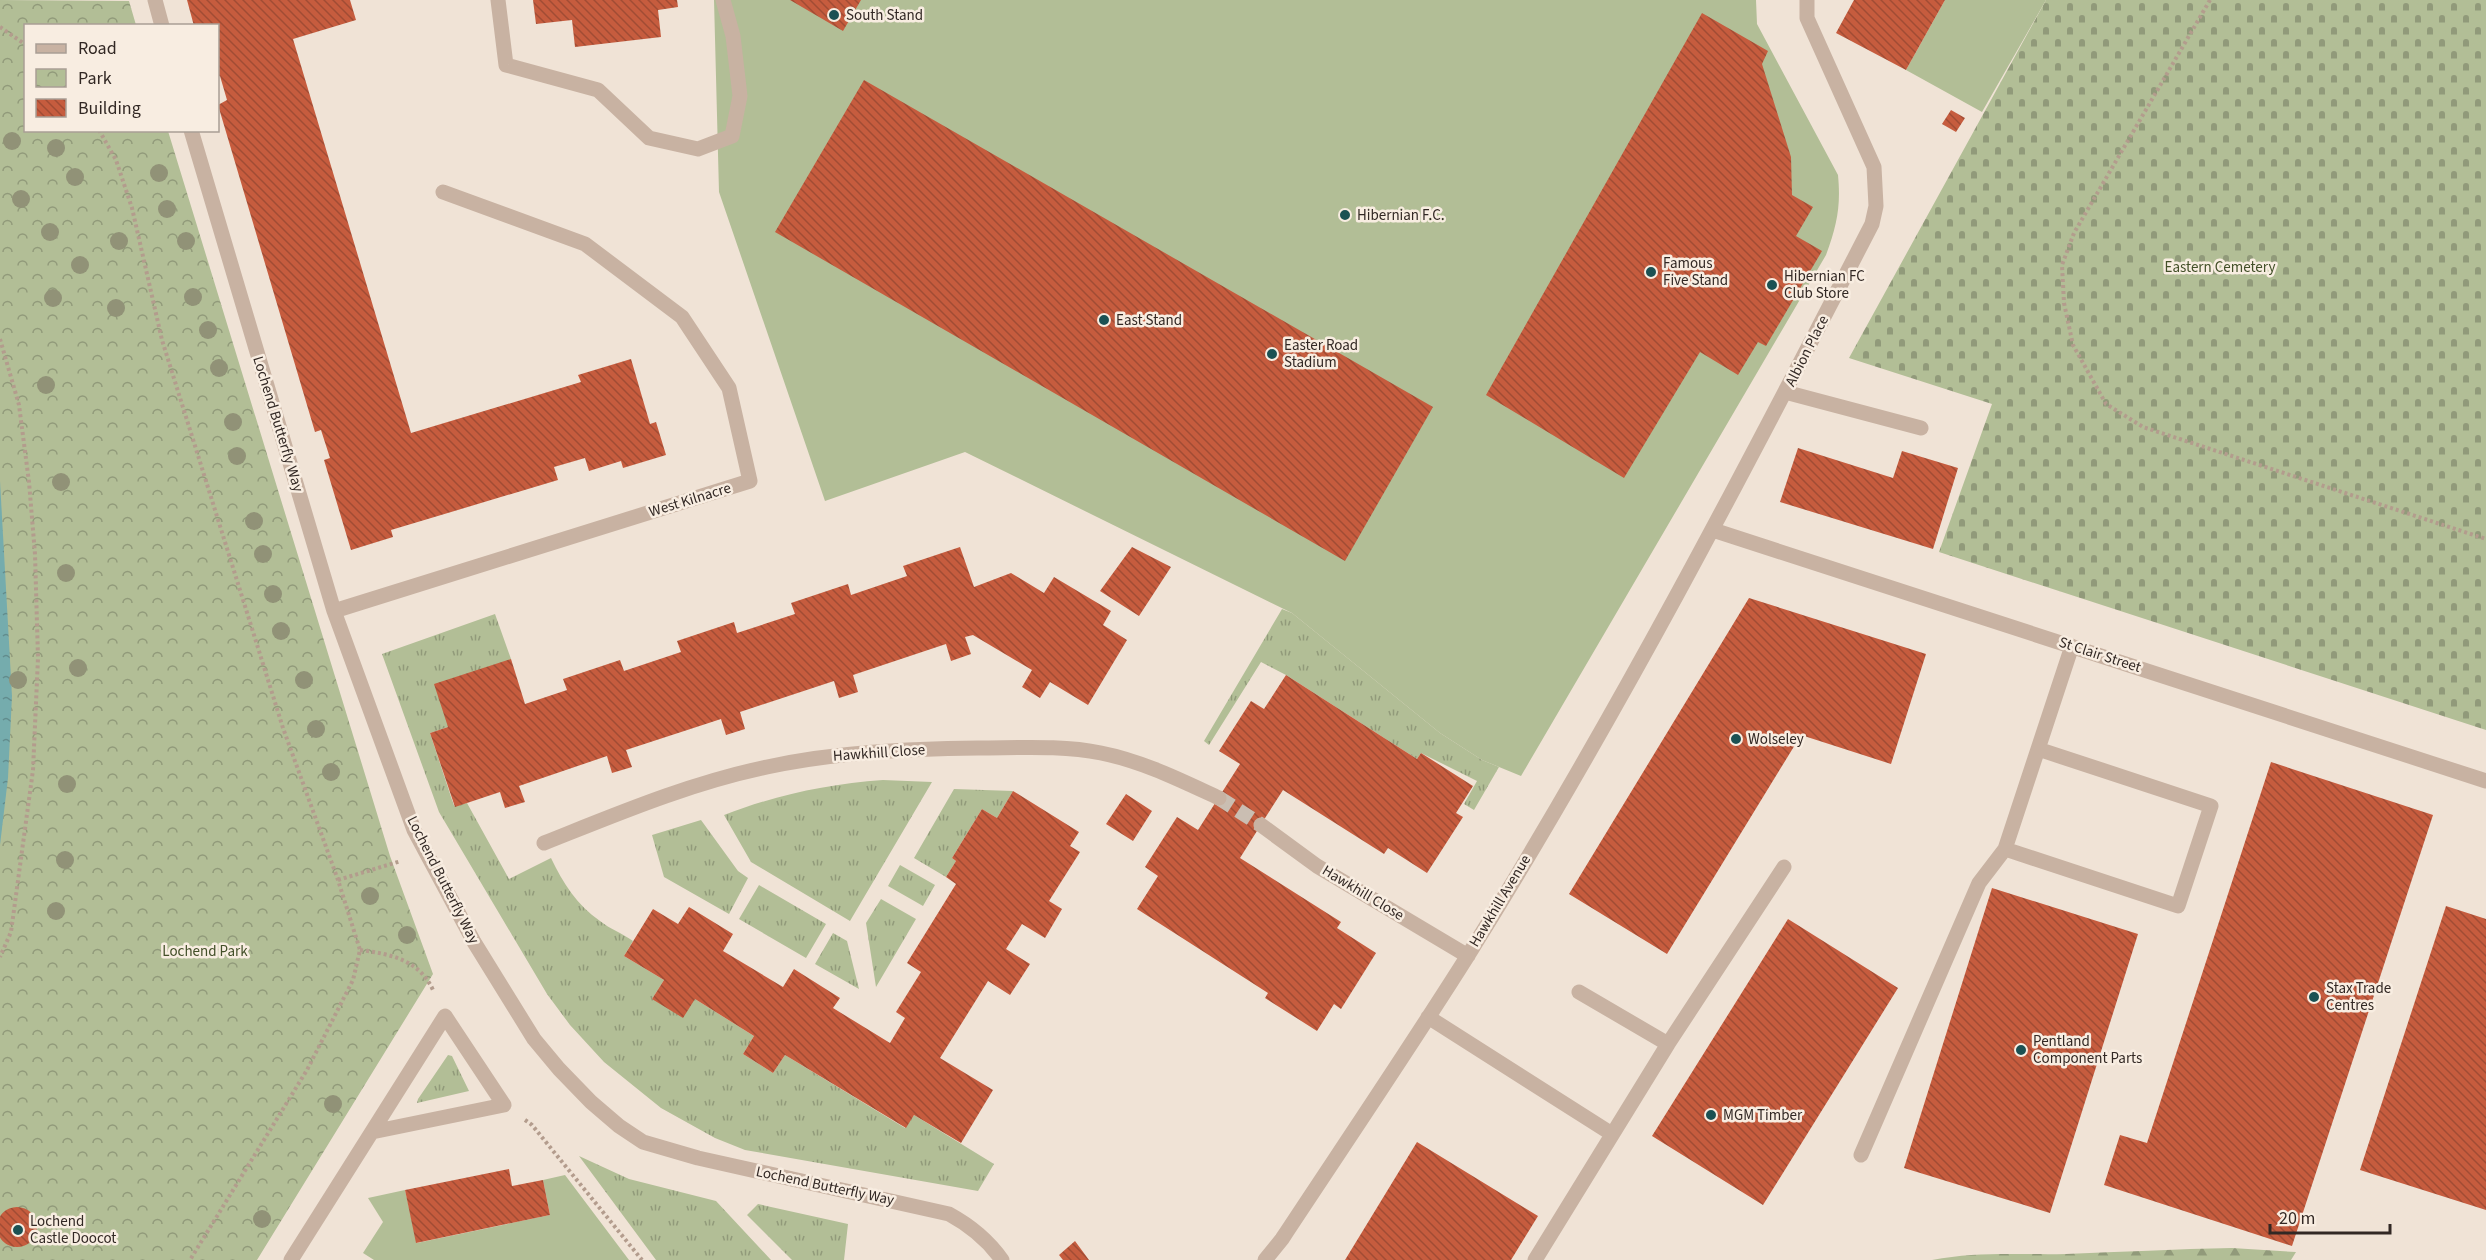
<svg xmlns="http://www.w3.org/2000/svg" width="2486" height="1260" viewBox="0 0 2486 1260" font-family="'Source Sans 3',sans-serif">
<defs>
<pattern id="grass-tufts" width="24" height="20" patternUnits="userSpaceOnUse" patternTransform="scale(1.5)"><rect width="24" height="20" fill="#b2be96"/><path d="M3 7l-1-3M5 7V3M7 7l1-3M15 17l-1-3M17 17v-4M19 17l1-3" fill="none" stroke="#919a7a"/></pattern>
<pattern id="forest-firs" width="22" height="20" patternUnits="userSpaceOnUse" patternTransform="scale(1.5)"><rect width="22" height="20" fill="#b2be96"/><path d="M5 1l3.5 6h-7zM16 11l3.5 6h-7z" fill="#919a7a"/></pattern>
<pattern id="cemetery-stones" width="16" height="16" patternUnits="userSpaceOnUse" patternTransform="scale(1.5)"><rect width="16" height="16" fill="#b2be96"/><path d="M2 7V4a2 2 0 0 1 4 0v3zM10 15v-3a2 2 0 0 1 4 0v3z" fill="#919a7a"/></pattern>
<pattern id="park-crowns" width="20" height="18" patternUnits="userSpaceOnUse" patternTransform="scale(1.5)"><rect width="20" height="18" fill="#b2be96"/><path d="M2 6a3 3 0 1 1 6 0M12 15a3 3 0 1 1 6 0" fill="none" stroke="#919a7a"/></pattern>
<pattern id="water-ripples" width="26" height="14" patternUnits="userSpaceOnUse" patternTransform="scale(1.5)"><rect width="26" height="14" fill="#75acad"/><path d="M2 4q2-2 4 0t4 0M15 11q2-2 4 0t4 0" fill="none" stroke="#618c8d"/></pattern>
<pattern id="building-back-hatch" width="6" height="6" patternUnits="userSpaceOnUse" patternTransform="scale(1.5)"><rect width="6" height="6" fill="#c65c3e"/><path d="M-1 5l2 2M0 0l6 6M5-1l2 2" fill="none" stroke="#a14c34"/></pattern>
</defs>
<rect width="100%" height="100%" fill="#f0e3d6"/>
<!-- grass -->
<path fill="url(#grass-tufts)" d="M1282 609 1292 613 1440 733 1482 760 1499 767 1474 810 1464 804 1477 781 1421 753 1417 759 1286 675 1261 662 1209 745 1204 741Z
M495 614 511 659 448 727 430 733 454 806 467 803 509 879 551 858C563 883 577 905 600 921 610 929 622 933 633 941L624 956 664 980 652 999H695L754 1036 743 1054 773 1073 785 1055 905 1128 914 1115 994 1164 978 1191 745 1150 715 1138 661 1108 604 1062 570 1025 547 994 439 812 382 654Z
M883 780 932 782 850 921 751 862 724 815C776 795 827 784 883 780Z
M954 789 1013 791 997 818 982 809 952 858 956 861 946 877 914 858Z
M701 820 738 871 748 878 729 914 664 877 652 835Z
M900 865 935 885 923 906 888 886Z
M759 885 826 924 806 958 739 919Z
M881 899 916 919 876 987 866 923Z
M833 933 847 941 859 989 815 964Z
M448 1055 452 1056 469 1091 417 1103 418 1099Z
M579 1156 629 1179 716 1201 771 1260H656Z
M758 1204 848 1224 844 1260H792L747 1215Z"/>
<!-- forest -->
<path fill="url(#forest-firs)" d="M2232 1248 2296 1252 2291 1260H1932C1979 1251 2019 1255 2066 1254 2121 1252 2176 1249 2232 1248Z"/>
<!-- cemetery -->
<path fill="url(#cemetery-stones)" d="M2046 0H2486V730L1939 552 1992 404 1849 358Z"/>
<!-- park -->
<path fill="url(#park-crowns)" d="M0 0 129 1 136 25 26 26V130L168 131 390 856 433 974 257 1260H0Z"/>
<!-- garden -->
<path fill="#b2be96" d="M714 0H1756L1757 24 1838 175C1841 206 1837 225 1826 255L1521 776 1482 760 1440 733 1292 613 965 452 825 501 719 192Z
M1945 0H2046L1982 112 1906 70Z
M565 1175 629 1260H374L363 1253 383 1222 368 1198 405 1190 417 1243 550 1215 543 1180Z"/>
<!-- water -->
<path fill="url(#water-ripples)" d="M0 481 12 696 8 778 0 845Z"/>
<!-- building -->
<path fill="url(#building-back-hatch)" d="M187 0H350L356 20 293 39 411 433 581 382 578 375 631 359 650 424 656 422 666 455 623 468 621 461 589 471 585 458 554 467 558 480 391 530 393 537 351 550 324 460 330 458 321 430 315 432 218 105 227 100 220 76 218 77V26H194Z
M533 0H677L678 7 658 10 661 37 575 47 572 20 536 24Z
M790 0H861L843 31Z
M1854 0H1945L1906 70 1836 33Z
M1702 13 1768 51 1762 64 1791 157 1792 195 1813 207 1796 236 1822 251 1766 346 1758 342 1738 375 1700 352 1624 478 1486 395Z
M864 80 1433 407 1345 561 775 232Z
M1951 110 1965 118 1956 132 1942 124Z
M1798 448 1893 478 1902 451 1958 468 1933 549 1780 502Z
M960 547 974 587 1011 573 1044 593 1054 577 1111 611 1103 625 1127 640 1088 705 1050 682 1040 698 1022 687 1032 670 973 635 965 637 971 654 951 661 946 644 853 675 858 692 839 698 834 681 740 712 745 729 726 735 721 719 626 750 632 767 612 773 607 756 519 786 525 802 505 808 500 792 455 807 430 733 448 727 434 684 511 659 525 704 567 690 563 679 620 660 624 671 681 652 677 641 734 622 737 633 795 614 791 603 848 584 851 595 907 576 903 566Z
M1132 547 1171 567 1139 616 1100 591Z
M1749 598 1926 654 1891 764 1801 735 1667 954 1569 894Z
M1286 675 1417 759 1421 753 1473 786 1456 813 1463 817 1427 873 1388 848 1384 854 1283 790 1267 815 1240 858 1341 922 1337 928 1376 953 1341 1009 1334 1004 1317 1031 1265 998 1268 993 1137 909 1158 876 1145 867 1177 817 1198 830 1240 764 1219 751 1251 701 1264 709Z
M2271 762 2433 815 2292 1246 2104 1185 2120 1135 2147 1143Z
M1013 791 1079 832 1070 846 1080 852 1049 901 1062 909 1045 938 1022 924 1006 949 1030 964 1010 995 988 981 940 1058 993 1090 961 1143 914 1115 906 1128 785 1055 773 1073 743 1054 754 1036 695 999 683 1018 652 999 664 980 624 956 653 909 678 924 689 907 733 934 723 951 783 987 794 969 840 998 833 1008 890 1043 905 1018 896 1012 921 972 907 963 956 884 946 877 956 861 952 858 982 809 997 818Z
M1126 794 1152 811 1133 841 1106 824Z
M1992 888 2138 934 2050 1213 1904 1168Z
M2446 906 2486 919V1210L2360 1170Z
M1788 919 1898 988 1763 1205 1652 1136Z
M1417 1142 1538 1216 1511 1260H1345Z
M509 1169 512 1186 543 1180 550 1215 416 1243 405 1190Z
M-3 1227a20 20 0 1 1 40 0a20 20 0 1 1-40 0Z
M1075 1241 1089 1260H1063L1059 1255Z"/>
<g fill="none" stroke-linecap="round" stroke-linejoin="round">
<!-- minor-tunnel -->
<path stroke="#cabeb2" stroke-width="15" stroke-dasharray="15 8" stroke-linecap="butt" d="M1219 798 1261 825"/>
<!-- path -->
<path stroke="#b39c8d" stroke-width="4" stroke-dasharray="3 3" stroke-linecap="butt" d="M2210 0 2074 233 2062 265 2064 303 2073 345 2106 404 2143 427 2486 539
M0 27 26 45
M99 130 116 160 132 208 162 340 283 728 338 880 360 950 353 980 307 1070 190 1260
M0 339 19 405 29 482 35 554 38 658 33 770 11 932 0 957
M338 880 401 861
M360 950C391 954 419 960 433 990
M525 1120 532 1125 642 1260"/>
<!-- minor -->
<path stroke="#c8b2a2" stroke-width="15" d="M155 0 162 26
M498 0 506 65 598 90 649 138 698 149 732 136 740 96 733 36 723 0
M191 130 334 611 414 830 474 942 534 1039 559 1069 591 1102 619 1126 643 1142 698 1158 949 1214C971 1226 988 1240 1002 1260
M1785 392 1921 428
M1713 530 2486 781
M334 611 750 481 729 388 682 317 585 244 443 192
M2038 749 2211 806 2178 906 2005 849 2072 646
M1261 825 1317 866 1468 956
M544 843C617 814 690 783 767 767 836 752 908 749 978 748 1018 748 1062 745 1101 753 1142 761 1180 780 1219 798
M1428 1017 1612 1134
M1668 1044 1784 867
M1861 1155 1979 883 2005 849
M291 1260 445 1016 504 1105 372 1132
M1265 1260 1282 1239C1344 1145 1407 1052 1467 957 1615 720 1744 472 1872 224L1876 206 1874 167 1807 18V0
M1535 1260 1668 1044 1579 992"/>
</g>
<!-- trees -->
<g fill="#919277">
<circle cx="12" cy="141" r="9"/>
<circle cx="56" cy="148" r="9"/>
<circle cx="159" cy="173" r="9"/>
<circle cx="75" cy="177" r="9"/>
<circle cx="21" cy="199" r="9"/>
<circle cx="167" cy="209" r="9"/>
<circle cx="50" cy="232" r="9"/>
<circle cx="119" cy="241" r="9"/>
<circle cx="186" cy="241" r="9"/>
<circle cx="80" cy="265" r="9"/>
<circle cx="193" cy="297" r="9"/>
<circle cx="53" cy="298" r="9"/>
<circle cx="116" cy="308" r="9"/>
<circle cx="208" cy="330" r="9"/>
<circle cx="219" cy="368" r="9"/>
<circle cx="46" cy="385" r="9"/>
<circle cx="233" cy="422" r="9"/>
<circle cx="237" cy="456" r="9"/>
<circle cx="61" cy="482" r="9"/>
<circle cx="254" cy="521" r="9"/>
<circle cx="263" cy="554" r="9"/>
<circle cx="66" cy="573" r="9"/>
<circle cx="273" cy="594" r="9"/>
<circle cx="281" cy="631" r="9"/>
<circle cx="78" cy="668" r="9"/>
<circle cx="18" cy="680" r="9"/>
<circle cx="304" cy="680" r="9"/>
<circle cx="316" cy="729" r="9"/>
<circle cx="331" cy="772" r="9"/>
<circle cx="67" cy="784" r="9"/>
<circle cx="65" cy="860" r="9"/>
<circle cx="370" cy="896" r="9"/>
<circle cx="56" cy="911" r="9"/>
<circle cx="407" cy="935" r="9"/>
<circle cx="333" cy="1104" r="9"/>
<circle cx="262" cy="1219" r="9"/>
</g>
<!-- markers -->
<g fill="#1b5153" stroke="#f8ede1" stroke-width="2">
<circle cx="834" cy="15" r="6"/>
<circle cx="1345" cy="215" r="6"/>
<circle cx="1651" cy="272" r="6"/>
<circle cx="1772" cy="285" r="6"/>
<circle cx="1104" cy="320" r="6"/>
<circle cx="1272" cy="354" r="6"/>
<circle cx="1736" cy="739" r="6"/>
<circle cx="2314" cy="997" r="6"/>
<circle cx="2021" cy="1050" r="6"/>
<circle cx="1711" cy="1115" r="6"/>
<circle cx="18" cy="1230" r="6"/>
</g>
<g text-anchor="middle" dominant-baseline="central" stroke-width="5" stroke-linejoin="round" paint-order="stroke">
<!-- poi labels -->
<g font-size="15" fill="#322824" stroke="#f8ede1" text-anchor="start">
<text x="846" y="15">South Stand</text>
<text x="1357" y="215">Hibernian F.C.</text>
<text x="1663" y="263">Famous<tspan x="1663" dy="17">Five Stand</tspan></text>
<text x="1784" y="276">Hibernian FC<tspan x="1784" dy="17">Club Store</tspan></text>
<text x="1116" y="320">East Stand</text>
<text x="1284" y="345">Easter Road<tspan x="1284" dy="17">Stadium</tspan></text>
<text x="1748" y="739">Wolseley</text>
<text x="2326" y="988">Stax Trade<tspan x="2326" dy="17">Centres</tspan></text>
<text x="2033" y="1041">Pentland<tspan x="2033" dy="17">Component Parts</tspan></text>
<text x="1723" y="1115">MGM Timber</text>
<text x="30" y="1221">Lochend<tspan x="30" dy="17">Castle Doocot</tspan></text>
</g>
<!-- park labels -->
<g font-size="15" fill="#435029" stroke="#f8ede1">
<text x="2220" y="267">Eastern Cemetery</text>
<text x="205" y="951">Lochend Park</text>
</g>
<!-- street labels -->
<g font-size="15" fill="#322824" stroke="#f8ede1">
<text transform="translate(1807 351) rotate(-63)">Albion Place</text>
<text transform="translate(278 424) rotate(73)">Lochend Butterfly Way</text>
<text transform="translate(690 500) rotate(-17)">West Kilnacre</text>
<text transform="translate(2100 655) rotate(18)">St Clair Street</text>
<text transform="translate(879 753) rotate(-4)">Hawkhill Close</text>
<text transform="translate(443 880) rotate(63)">Lochend Butterfly Way</text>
<text transform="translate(1363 893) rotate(31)">Hawkhill Close</text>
<text transform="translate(1500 901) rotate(-59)">Hawkhill Avenue</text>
<text transform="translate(825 1186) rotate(12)">Lochend Butterfly Way</text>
</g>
</g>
<!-- legend -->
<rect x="24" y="24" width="195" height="108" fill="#f8ede1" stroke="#a99e95" stroke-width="1.5"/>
<rect x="36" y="44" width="30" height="9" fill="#c8b2a2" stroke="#a99e95" stroke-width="1.5"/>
<text x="78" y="54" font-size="18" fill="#322824">Road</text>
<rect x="36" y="69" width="30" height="18" fill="url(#park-crowns)" stroke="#a99e95" stroke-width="1.5"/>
<text x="78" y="84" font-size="18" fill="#322824">Park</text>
<rect x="36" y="99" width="30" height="18" fill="url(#building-back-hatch)" stroke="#a99e95" stroke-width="1.5"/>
<text x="78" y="114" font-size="18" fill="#322824">Building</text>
<!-- scale -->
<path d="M2270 1224v9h120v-9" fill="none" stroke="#322824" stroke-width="3"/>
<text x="2279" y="1224" font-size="18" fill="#322824" stroke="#f8ede1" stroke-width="4.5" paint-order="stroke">20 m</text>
</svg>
